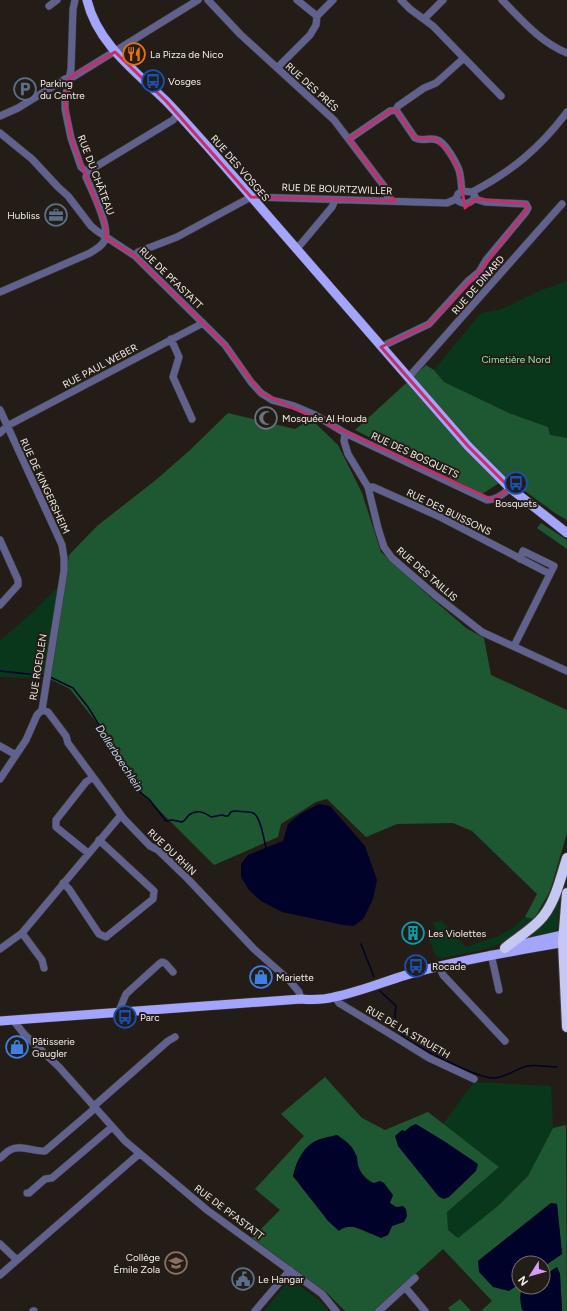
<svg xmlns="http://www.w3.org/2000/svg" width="567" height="1311" viewBox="0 0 567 1311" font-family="Figtree,sans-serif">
<rect width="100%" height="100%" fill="#241d17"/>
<!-- green -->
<path fill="#09371b" d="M567 281V438L549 435 548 427 509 413 444 382 434 370 481 313 502 309 539 291Z
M67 578 50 679 0 677V640C25 621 45 600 67 578Z
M561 888 557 932 523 940Z
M525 917 534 919C507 949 478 951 441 958L435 955 429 938 437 934 433 923 441 920 466 947 498 936 511 929Z
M474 1082 551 1086 553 1128 528 1176 499 1205 458 1238 448 1230 447 1212 499 1167 443 1124Z
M290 1279 318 1299 329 1311H264Z"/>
<!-- forest -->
<path fill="#1e5832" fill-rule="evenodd" d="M426 365 434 370 444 382 509 413 548 427 550 435 567 438V520L555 513 507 478 482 494 355 430Z
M228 413 295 429 311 419 338 445 362 493 381 552 428 595 466 628 484 638 491 675 567 710V833L550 891 534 919 525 917 537 894 472 831 453 823 397 824 366 837 327 799 316 802 281 824 278 837 214 865 133 784 107 736 70 689 50 679 69 555 97 526 157 479 190 450Z
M541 523 567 540V549L537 528Z
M325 1077 362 1118 385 1130 428 1112 499 1167 447 1212 448 1230 458 1238 499 1205 528 1176 553 1128 566 1125 567 1311H562L560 1274 557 1267 543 1276V1267L562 1254 557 1204 551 1203 478 1261 508 1291 519 1284V1287H526L522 1289V1309L525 1311H481L492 1301 443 1249 375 1311H345L327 1293 252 1238 280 1210 255 1189 304 1136 281 1114ZM337 1135 357 1157C357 1162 358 1168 361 1172 365 1178 371 1181 376 1185 383 1193 386 1202 396 1207L392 1226 388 1235 371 1234 352 1226 342 1228 311 1199 293 1176 327 1138Z
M460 1299 471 1311H450L448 1308Z"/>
<!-- water -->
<path fill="#00022a" d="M319 804 330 806 365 846 377 880 373 899 364 918 354 926 343 925 282 912 261 901 249 890 241 877V864L248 855 283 841 288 824 300 814Z
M416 1124 444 1141 478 1164 476 1171 449 1197 444 1199 439 1197 398 1146 395 1136 402 1130 405 1131 411 1126Z
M337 1135C345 1140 353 1146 356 1155 358 1158 357 1162 358 1165 360 1173 366 1181 374 1183L380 1181 384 1183 393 1195 390 1203 396 1207 403 1206 406 1209 407 1216 404 1222 392 1226 388 1235 381 1238C368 1233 351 1220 339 1231L328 1221 293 1176C295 1165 302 1149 312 1143 319 1138 329 1137 337 1135Z
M551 1203 557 1204 562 1254 543 1267V1263H519V1284L509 1291 493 1287 479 1272 478 1261Z
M557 1267 560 1274 562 1311H525L522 1310C517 1287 522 1287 543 1287V1276Z"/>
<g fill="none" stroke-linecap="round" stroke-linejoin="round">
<!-- stream -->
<path stroke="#00022a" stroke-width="1.5" d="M0 671 46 676
M50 677 73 688 88 707 141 793 149 799 166 821 172 820 182 822C186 820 186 818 189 815 196 809 205 812 211 817L222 815 225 816H228L231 812 234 811C240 812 248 811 253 813 261 816 264 841 266 848
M361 944 374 977
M380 991 396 1006C395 1015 393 1024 399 1032 408 1044 481 1080 495 1078 506 1077 516 1069 527 1066 536 1064 548 1067 557 1067"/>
<!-- minor casing -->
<g stroke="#413a34" stroke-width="8">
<path id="minor" d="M75 0 73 9 71 69 65 100V109L71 138 81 167 87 172
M208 0 240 34 334 120 387 190 388 201
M297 0 317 16
M401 0 410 9 433 26 501 96
M502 0C522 20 540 42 567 53
M49 6 57 0
M424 19 443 0
M277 68 310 35 316 25 317 16 333 0
M396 110 415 138C422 142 430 137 437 140 445 142 456 162 459 170 461 176 461 184 462 191
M0 116 18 108 65 79 73 77 198 0
M0 133 32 159 58 187 68 196 91 226 97 231 135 256 225 345 251 382 261 393 272 400 294 406 315 415 345 433 487 500C496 500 504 494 510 488
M349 139 390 111 396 110 398 106 424 88 436 83 464 58
M87 172 173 120 178 114
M462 191 472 192 475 196C472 205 462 205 456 199L458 194Z
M472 192C511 172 540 148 567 112
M296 248 301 244 332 207 335 200
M135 256 138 252 177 237 251 197 447 203 456 199
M0 292 90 253C96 249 103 246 105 239 110 226 92 191 86 177L87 172
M171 339 179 357 173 377 192 419
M382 348 387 344 429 324 468 281 479 272 486 260 526 212 528 208 526 204 485 202 475 199
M408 378 562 204
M0 410 62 545 64 558V571L42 710 37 715 26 740 0 779
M0 433 7 426 203 323
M345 433 344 441 348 454 368 487 378 528 384 547 392 558 436 596 482 632 567 671
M368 487H373L438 516 550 574
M0 540 18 580V585L0 605
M514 646 554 566 523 551 520 559
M42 710 48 712 66 736 68 743 124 819 150 846 158 850 187 878 254 949 289 980 299 992 301 999
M0 746 16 755
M88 853 56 827V820L86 782 93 777
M63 883 69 889 99 934 106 937 153 899 154 891 99 840
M22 933 42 960 44 968
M0 949 22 933 121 815
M491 954 499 990
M439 966 443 975 505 1041
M335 997 339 1003 387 1032 429 1058 474 1079
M118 1013 126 994 159 964 162 962 165 963 173 972
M13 1020 24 1034 59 1067 125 1141 207 1210 322 1294 336 1311
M0 1158C3 1156 6 1152 10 1150 20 1144 34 1152 45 1151L93 1110 94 1106 168 1041 175 1037
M27 1193H29L45 1179 52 1178 112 1127
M0 1244 17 1260
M0 1275 139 1154
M405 1287 425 1311
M33 1311H34
M255 1311 290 1270
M379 1311 415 1278"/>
</g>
<!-- major casing -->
<g stroke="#413a34" stroke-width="10">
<path id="major" d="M87 0C97 43 135 71 165 100 180 115 194 132 208 147L468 446 510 488 567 533
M518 945 567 934
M0 1021 301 999C312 1000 323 1000 334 997 365 991 394 977 424 970 471 958 519 950 567 942"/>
</g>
<!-- highway casing -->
<g stroke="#413a34" stroke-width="12">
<path id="highway" d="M567 893 563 942 567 1027
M505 948C516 939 529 931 539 921 555 905 560 879 567 858"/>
</g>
<!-- minor -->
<use href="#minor" stroke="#60618c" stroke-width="7"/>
<!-- major -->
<use href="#major" stroke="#a3a4fc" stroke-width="9"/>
<!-- highway -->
<use href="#highway" stroke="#c5c8f2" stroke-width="10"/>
</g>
<!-- marked area -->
<path fill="none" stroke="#c72d69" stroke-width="3" stroke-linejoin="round" d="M115 52 166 101 251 197 395 201 349 139 390 111 396 110 415 138 436 139 448 151 459 170 465 208 475 199 526 204 528 208 479 272 429 324 381 347 468 446 510 488 493 500 261 393 225 345 194 314 135 256 106 238V227L71 138 65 100 69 78Z"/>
<!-- icons -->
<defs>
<g id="restaurant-ring" transform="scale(1.15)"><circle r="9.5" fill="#241d17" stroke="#e8710a" stroke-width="1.5"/><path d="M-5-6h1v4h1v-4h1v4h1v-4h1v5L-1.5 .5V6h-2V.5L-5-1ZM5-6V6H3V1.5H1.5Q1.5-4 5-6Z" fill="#e8710a"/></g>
<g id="bus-ring" transform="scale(1.15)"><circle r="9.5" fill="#241d17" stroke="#1a4fb4" stroke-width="1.5"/><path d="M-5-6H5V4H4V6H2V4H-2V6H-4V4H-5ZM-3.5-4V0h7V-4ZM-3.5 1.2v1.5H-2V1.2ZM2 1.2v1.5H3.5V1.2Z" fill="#1a4fb4"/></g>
<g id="parking-ring" transform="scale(1.15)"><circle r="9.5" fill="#241d17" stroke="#5c6f8a" stroke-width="1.5"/><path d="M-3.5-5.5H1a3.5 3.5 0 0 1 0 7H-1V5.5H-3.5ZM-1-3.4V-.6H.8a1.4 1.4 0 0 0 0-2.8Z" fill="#5c6f8a"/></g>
<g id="office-ring" transform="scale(1.15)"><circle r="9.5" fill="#241d17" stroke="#5c6f8a" stroke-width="1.5"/><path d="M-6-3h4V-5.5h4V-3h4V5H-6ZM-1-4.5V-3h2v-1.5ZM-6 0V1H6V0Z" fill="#5c6f8a"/></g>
<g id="mosque-ring" transform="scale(1.15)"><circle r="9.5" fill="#241d17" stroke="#6b7280" stroke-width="1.5"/><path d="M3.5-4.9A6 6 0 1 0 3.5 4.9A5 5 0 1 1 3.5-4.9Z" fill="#6b7280"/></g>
<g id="building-ring" transform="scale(1.15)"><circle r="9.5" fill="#241d17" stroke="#0f9aa8" stroke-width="1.5"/><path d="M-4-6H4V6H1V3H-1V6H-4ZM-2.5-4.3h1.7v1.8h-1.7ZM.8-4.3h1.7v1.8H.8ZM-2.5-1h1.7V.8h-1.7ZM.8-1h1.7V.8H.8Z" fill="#0f9aa8"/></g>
<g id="shop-ring" transform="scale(1.15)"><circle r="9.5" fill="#241d17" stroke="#3f7fe0" stroke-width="1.5"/><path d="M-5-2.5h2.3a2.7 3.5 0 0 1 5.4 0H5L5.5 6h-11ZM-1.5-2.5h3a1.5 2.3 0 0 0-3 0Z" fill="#3f7fe0"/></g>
<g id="school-ring" transform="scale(1.15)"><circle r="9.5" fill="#241d17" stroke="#8d6e63" stroke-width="1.5"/><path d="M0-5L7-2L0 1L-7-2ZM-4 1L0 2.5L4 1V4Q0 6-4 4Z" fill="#8d6e63"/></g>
<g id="civic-ring" transform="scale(1.15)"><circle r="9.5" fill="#241d17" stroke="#5c6f8a" stroke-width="1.5"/><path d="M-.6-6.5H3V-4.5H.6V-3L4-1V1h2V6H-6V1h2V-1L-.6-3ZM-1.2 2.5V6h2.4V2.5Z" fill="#5c6f8a"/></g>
</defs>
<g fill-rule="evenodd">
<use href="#restaurant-ring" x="134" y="54"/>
<use href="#bus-ring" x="153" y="81"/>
<use href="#parking-ring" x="25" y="89"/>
<use href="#office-ring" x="56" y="215"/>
<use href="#mosque-ring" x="266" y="418"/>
<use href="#bus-ring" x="516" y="483"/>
<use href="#building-ring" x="413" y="933"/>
<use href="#bus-ring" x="416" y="966"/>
<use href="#shop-ring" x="261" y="977"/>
<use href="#bus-ring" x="125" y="1017"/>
<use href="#shop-ring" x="17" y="1047"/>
<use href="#school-ring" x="176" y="1263"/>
<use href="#civic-ring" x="243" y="1279"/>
</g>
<g text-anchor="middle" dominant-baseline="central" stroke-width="4" stroke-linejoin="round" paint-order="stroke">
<!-- poi labels -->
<g font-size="10" fill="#f3ede9" stroke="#241d17" text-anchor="start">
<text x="150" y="54">La Pizza de Nico</text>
<text x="168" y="81">Vosges</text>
<text x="40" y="83">Parking<tspan x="40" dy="12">du Centre</tspan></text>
<text x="40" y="215" text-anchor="end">Hubliss</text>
<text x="282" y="418">Mosquée Al Houda</text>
<text x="516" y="503" text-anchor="middle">Bosquets</text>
<text x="428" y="933">Les Violettes</text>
<text x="432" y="966">Rocade</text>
<text x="276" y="977">Mariette</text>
<text x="140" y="1017">Parc</text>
<text x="32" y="1041">Pâtisserie<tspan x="32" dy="12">Gaugler</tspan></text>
<text x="160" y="1257" text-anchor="end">Collège<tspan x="160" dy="12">Émile Zola</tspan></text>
<text x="258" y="1279">Le Hangar</text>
</g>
<!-- street labels -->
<g font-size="10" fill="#f3ede9" stroke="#241d17">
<text transform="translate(312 87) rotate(42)">RUE DES PRÉS</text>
<text transform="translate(240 168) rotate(49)">RUE DES VOSGES</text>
<text transform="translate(96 175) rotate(69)">RUE DU CHÂTEAU</text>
<text transform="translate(337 189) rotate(2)">RUE DE BOURTZWILLER</text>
<text transform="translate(171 278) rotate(44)">RUE DE PFASTATT</text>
<text transform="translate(478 285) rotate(-49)">RUE DE DINARD</text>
<text transform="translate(100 366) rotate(-28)">RUE PAUL WEBER</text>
<text transform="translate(415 455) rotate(25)">RUE DES BOSQUETS</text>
<text transform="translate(45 486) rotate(65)">RUE DE KINGERSHEIM</text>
<text transform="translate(449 512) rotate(26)">RUE DES BUISSONS</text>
<text transform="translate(427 574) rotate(41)">RUE DES TAILLIS</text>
<text transform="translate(38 667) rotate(-81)">RUE ROEDLEN</text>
<text transform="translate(172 852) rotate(43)">RUE DU RHIN</text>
<text transform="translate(408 1032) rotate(30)">RUE DE LA STRUETH</text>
<text transform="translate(229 1212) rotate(37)">RUE DE PFASTATT</text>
</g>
<!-- park labels -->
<g font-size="10" fill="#92e5a8" stroke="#241d17">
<text x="516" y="359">Cimetière Nord</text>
</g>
<!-- water labels -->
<g font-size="11" font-style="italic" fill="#c3d7f5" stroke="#241d17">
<text transform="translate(119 758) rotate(57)">Dollerbaechlein</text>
</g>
</g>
<!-- north arrow -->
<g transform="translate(531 1275) rotate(233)"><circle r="19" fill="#241d17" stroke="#77706b"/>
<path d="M0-3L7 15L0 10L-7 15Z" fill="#d79bf9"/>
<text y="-6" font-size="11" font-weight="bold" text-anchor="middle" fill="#f3ede9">N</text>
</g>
</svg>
